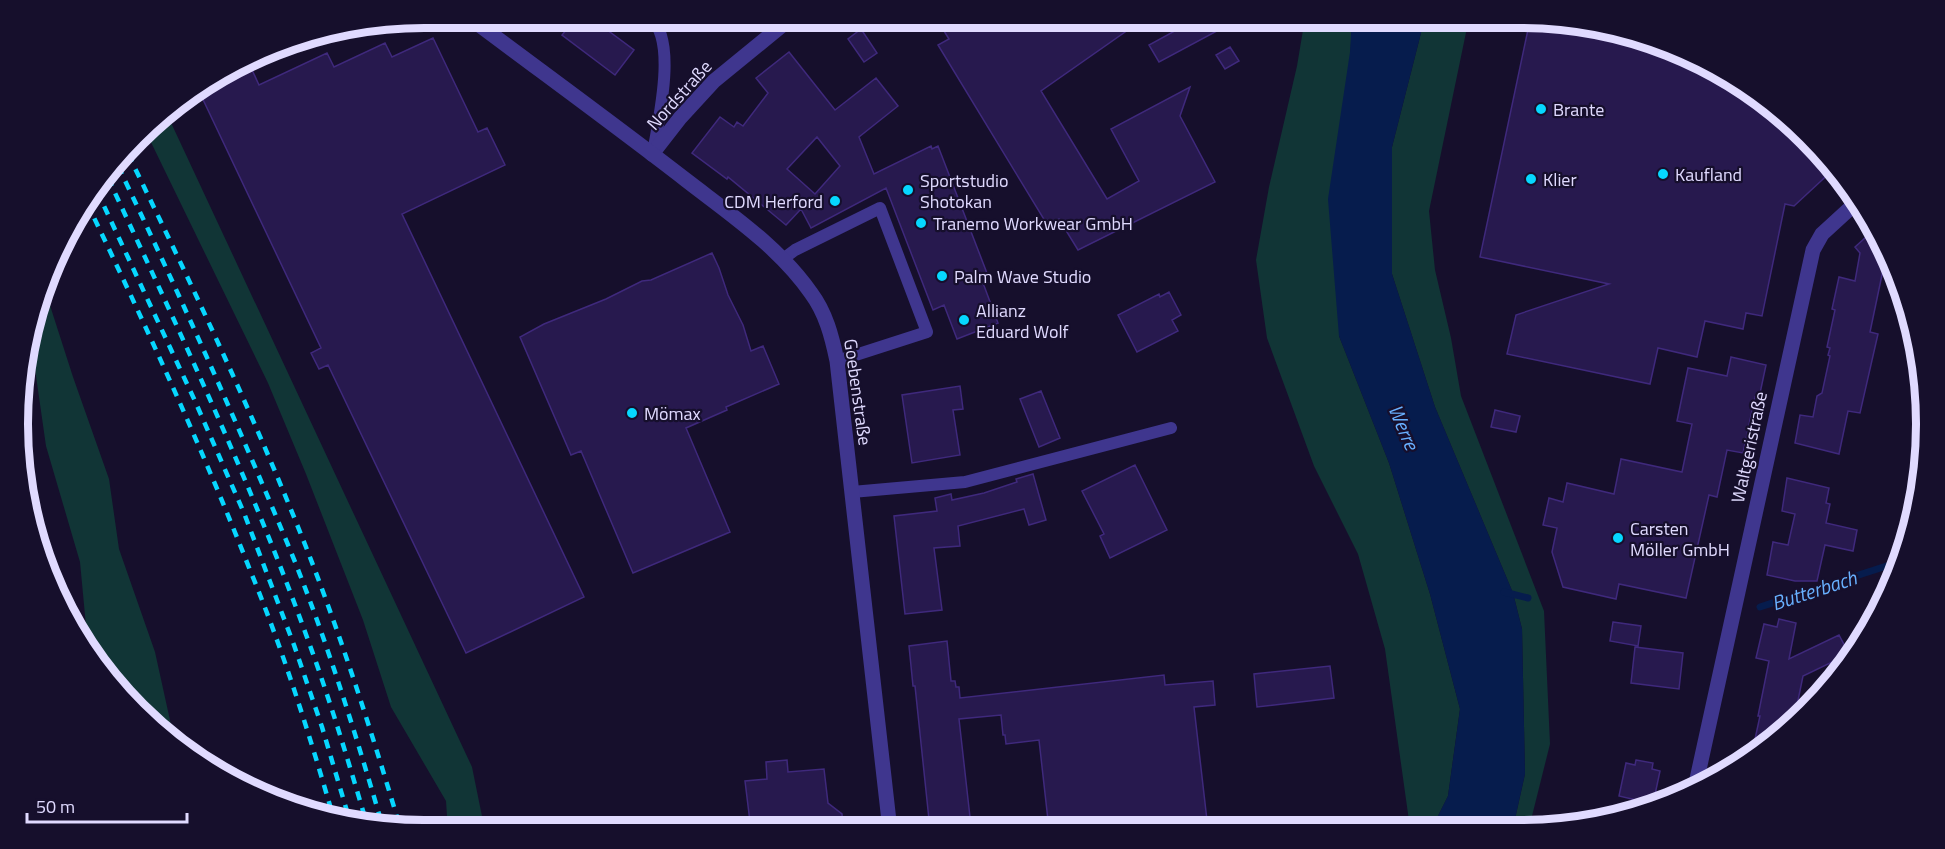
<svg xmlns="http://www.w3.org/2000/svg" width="1945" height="849" viewBox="0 0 1945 849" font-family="'Titillium Web',sans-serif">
<rect width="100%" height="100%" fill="#160f2c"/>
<!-- green -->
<path fill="#113536" d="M1305 18H1352L1339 336 1389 463 1430 594 1460 709 1448 796 1432 828H1410L1385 649 1358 554 1314 466 1267 338 1256 260 1269 187 1297 66Z
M1422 18H1469L1429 211 1435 270 1451 338 1461 396 1544 611 1550 744 1529 828H1513L1525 774 1522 629 1513 593 1435 407 1392 274V147L1422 29Z
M166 112 472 767 485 831H448L446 801 391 707 363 620 306 474 268 383 146 132 157 119Z
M46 293 73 377 109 479 119 549 155 652 175 743 157 730 88 647 80 562 46 446 30 334Z"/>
<!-- water -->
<path fill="#061c4d" d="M1352 18H1422V29L1392 147V274L1435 407 1513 593 1522 629 1525 774 1513 828H1432L1448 796 1460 709 1430 594 1389 463 1339 336 1328 199 1350 52Z"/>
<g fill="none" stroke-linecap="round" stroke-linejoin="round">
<!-- stream -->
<path stroke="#061c4d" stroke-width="7" d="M1504 592 1528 598
M1760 607 1902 561"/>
</g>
<!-- building -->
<path fill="#27194e" stroke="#3f297c" stroke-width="1.5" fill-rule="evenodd" d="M576 18H591L634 50 615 75 562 35Z
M936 18H1145L1041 91 1107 199 1139 181 1111 129 1190 87 1180 116 1215 182 1078 250 1059 219 1048 226 938 45 949 39Z
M1166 18H1210L1217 31 1159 62 1149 45 1173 32Z
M1530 20 1651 40 1724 73 1789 119 1835 168 1794 206 1785 204 1762 316 1746 313 1743 329 1705 321 1697 357 1658 348 1650 384 1507 354 1516 315 1609 284 1480 257Z
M861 29 877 53 864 62 848 39Z
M433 38 478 132 487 128 505 165 402 214 584 597 466 653 328 365 319 369 311 353 321 348 198 89 222 72 248 61 259 85 327 53 334 67 385 43 392 57Z
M1230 47 1239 61 1225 69 1216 55Z
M789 52 835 110 876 78 898 106 859 137 874 174 931 146 932 149 938 146 990 281 983 283 998 323 957 339 944 305 933 310 886 188 811 228 801 209 786 225 728 177 727 179 692 153 720 117 734 127 737 122 743 126 768 93 756 78ZM817 137 840 166 815 194 787 169Z
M1875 229 1885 245 1892 262 1883 270 1870 332 1878 334 1860 413 1848 411 1839 454 1795 443 1800 415 1813 417 1817 396 1822 393 1830 356 1828 355 1830 348 1827 347 1835 310 1832 309 1839 277 1855 281 1860 253 1855 247Z
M712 253 719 268 728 295 743 325 751 351 763 346 779 384 726 407 727 410 686 428 730 532 633 573 581 451 571 455 520 337 544 324 606 299 642 281 651 280Z
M1169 292 1181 315 1172 320 1178 331 1137 352 1118 315 1159 294 1160 297Z
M1731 357 1766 365 1759 398 1755 397 1743 453 1727 450 1717 497 1709 495 1686 598 1619 584 1616 599 1563 587 1552 552 1557 528 1543 525 1549 498 1563 502 1567 483 1614 494 1621 459 1682 472 1692 424 1677 421 1688 368 1727 376Z
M960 386 963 409 953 410 960 455 912 463 902 395Z
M1041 391 1060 438 1039 447 1020 399Z
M1495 410 1520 416 1516 432 1491 427Z
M1135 465 1167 530 1110 558 1100 536 1104 534 1082 491Z
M1033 474 1046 520 1029 525 1024 509 958 526 960 546 934 548 942 610 905 614 894 516 937 511 935 498 951 494 952 500 984 493 1017 482 1016 479Z
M1787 478 1829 488 1826 503 1830 504 1826 523 1857 530 1853 551 1825 545 1817 581H1795L1767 575 1773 542 1788 545 1795 514 1782 511Z
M1779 619 1796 623 1789 659 1839 635 1849 654 1803 676 1796 710 1791 709 1786 732 1752 753 1760 716H1758L1769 661 1756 658 1764 624 1777 627Z
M1613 622 1641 626 1638 646 1610 641Z
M947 641 951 681H955L956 687H959L960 698 1164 675 1165 685 1213 681 1215 705 1194 707 1208 829H1049L1039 740 1006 744 1005 735H1003L1001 715 959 719 970 817 957 819 958 829H930L915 686H913L909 646Z
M1635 647 1683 653 1679 689 1631 683Z
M1330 666 1334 698 1257 707 1254 674Z
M787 760 788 772 824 769 828 803 842 814 843 830H751L745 781 767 779 766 762Z
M1636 760 1653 763 1652 769 1660 771 1653 804 1619 796 1626 763 1635 765Z"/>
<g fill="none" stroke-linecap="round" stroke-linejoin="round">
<!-- service -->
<path stroke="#3f368e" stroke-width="12" d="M650 18C678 39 658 122 653 153
M783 259 795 250 880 208 927 332 837 361
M852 492 965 482 1171 428"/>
<!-- minor -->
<path stroke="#3f368e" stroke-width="15" d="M652 154 680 118 714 81 791 18
M1695 788 1813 250 1822 234 1858 201"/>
<!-- tertiary -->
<path stroke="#3f368e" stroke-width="15" d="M470 18C542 72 615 125 686 180 730 214 779 247 811 293 826 313 832 337 837 361L890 830"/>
<!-- rail -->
<path stroke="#06d7ff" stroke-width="4.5" stroke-dasharray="9 8" stroke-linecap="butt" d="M128 154C191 283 253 413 306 547 342 639 372 733 400 827
M118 166C179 293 237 422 291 552 327 641 355 732 382 824
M108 178C179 330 251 482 308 640 330 700 348 760 366 821
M97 191 195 401 244 513 294 645 322 727 349 818
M87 203C145 324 201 445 250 570 283 650 309 733 333 816"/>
</g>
<!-- markers -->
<g fill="#06d7ff" stroke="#160f2c" stroke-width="2">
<circle cx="1541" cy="109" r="6"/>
<circle cx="1663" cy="174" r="6"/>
<circle cx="1531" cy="179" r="6"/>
<circle cx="908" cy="190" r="6"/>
<circle cx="835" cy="201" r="6"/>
<circle cx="921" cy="223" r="6"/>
<circle cx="942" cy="276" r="6"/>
<circle cx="964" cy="320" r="6"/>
<circle cx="632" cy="413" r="6"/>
<circle cx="1618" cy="538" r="6"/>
</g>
<g text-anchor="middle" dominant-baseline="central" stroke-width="4.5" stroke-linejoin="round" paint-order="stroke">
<!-- street labels -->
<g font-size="18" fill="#e0daff" stroke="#160f2c">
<text transform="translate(679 95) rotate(-48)">Nordstraße</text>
<text transform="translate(858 392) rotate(82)">Goebenstraße</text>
<text transform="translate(1749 447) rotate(-78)">Waltgeristraße</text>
</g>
<!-- poi labels -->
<g font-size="18" fill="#e0daff" stroke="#160f2c" text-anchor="start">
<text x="1553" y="109">Brante</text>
<text x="1675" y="174">Kaufland</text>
<text x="1543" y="179">Klier</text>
<text x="920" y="180">Sportstudio<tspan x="920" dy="21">Shotokan</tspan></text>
<text x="823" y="201" text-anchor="end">CDM Herford</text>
<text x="933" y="223">Tranemo Workwear GmbH</text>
<text x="954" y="276">Palm Wave Studio</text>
<text x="976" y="310">Allianz<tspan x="976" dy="21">Eduard Wolf</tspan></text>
<text x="644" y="413">Mömax</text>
<text x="1630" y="528">Carsten<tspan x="1630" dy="21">Möller GmbH</tspan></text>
</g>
<!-- water labels -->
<g font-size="20" font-style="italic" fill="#68b0ff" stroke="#160f2c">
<text transform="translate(1404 427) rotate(67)">Werre</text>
<text transform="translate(1814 590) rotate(-18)">Butterbach</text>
</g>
</g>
<!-- crop -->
<path d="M0 0H1945V849H0ZM424 28H1520A396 396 0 0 1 1916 424V424A396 396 0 0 1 1520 820H424A396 396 0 0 1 28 424V424A396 396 0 0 1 424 28Z" fill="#160f2c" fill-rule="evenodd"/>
<path fill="none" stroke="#e0daff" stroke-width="8" d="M424 28H1520A396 396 0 0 1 1916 424V424A396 396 0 0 1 1520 820H424A396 396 0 0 1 28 424V424A396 396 0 0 1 424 28Z"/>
<!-- scale -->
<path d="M27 813v9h160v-9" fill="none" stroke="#e0daff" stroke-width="3"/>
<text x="36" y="813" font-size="18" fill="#e0daff" stroke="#160f2c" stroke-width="4.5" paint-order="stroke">50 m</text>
</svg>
